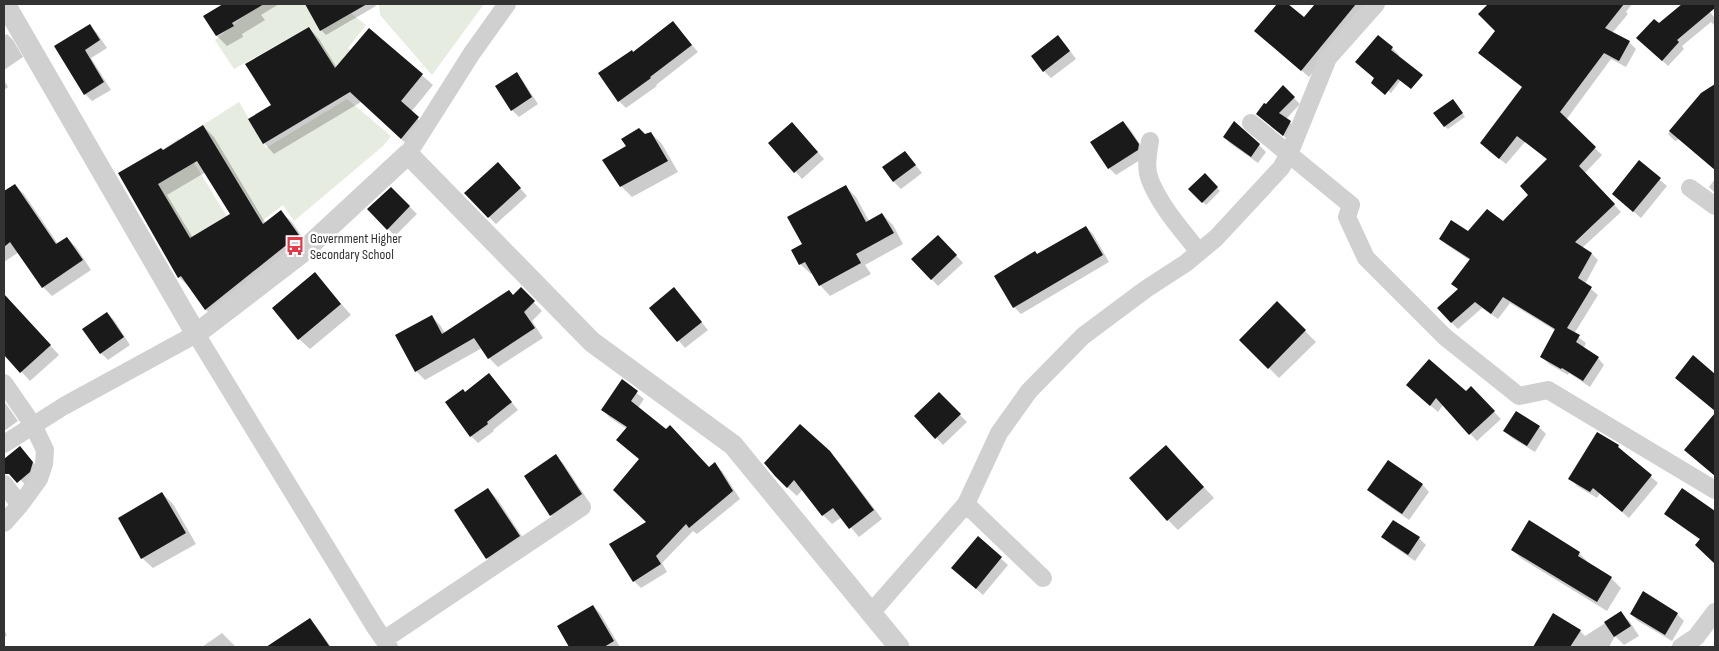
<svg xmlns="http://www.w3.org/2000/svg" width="1719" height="651" viewBox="0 0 1719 651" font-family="'Sofia Sans Condensed',sans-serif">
<rect width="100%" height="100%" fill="#fff"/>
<!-- green -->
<path fill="#e6ecdf" d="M255 4H339L366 25 348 48 360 59 343 82 309 27 234 69 215 40C229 29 240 18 255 9L252 6Z
M379 4H484L432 75 380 15Z
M347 99 391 136 383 146 294 221 283 205 262 221 203 125 239 102 266 148Z
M179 138 240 238H190L158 184 179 172 165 148Z"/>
<!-- shadow -->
<path fill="#0003" fill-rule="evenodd" d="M225 4H279L261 15 265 20 242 34 243 37 227 46 217 36 205 16Z
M316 4H374L376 6 326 35 321 30 309 8Z
M1278 4H1286L1304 19 1317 4H1369L1309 77 1256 31Z
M1490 4H1632L1626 12 1628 14 1612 33 1629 42 1636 49 1626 67 1611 59 1566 120 1602 155 1585 173 1621 212 1582 248 1592 254 1598 260 1585 284 1598 295 1574 334 1586 343 1583 349 1598 358 1604 365 1590 387 1569 373 1568 375 1549 364 1542 357 1556 331 1510 303 1498 319 1482 308 1458 329 1452 323 1459 290 1453 284 1471 261 1447 245 1440 238 1503 223 1530 195 1548 160 1525 142 1506 164 1488 150 1523 88 1496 31 1480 14Z
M1684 4H1703L1715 18V26L1711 22 1682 46 1684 49 1668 66 1644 44 1659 25Z
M673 23 698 52 656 85 657 86 626 108 619 101 634 54Z
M90 26 97 33 107 48 91 58 111 90 92 101 85 94 56 47Z
M309 28 319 39 337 68 369 29 433 85 411 112 428 129 412 149 361 102 274 154 264 143 273 106Z
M7 34 13 40 23 57 4 70V36Z
M1065 44 1076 59 1051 78 1044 71Z
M1392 48 1399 55 1398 57 1410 68 1391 93 1364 69Z
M516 74 523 81 538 104 519 117 512 110Z
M4 80 8 87 4 90Z
M1715 86V119L1714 120 1715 121V170L1679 139 1675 141 1668 134 1703 93Z
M1283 87 1300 104 1286 119 1296 128 1290 141 1264 120 1266 106Z
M1456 103 1465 117 1448 129 1444 126Z
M1123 122 1130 129 1145 152V157L1116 175 1109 168Z
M203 126 214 137 266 224 281 212 292 222 309 247 216 320 206 310 190 288 179 277 119 174 163 151ZM206 172 232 214 193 238 167 195Z
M799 131 824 159 802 179 770 143Z
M651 133 662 144 678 172 632 197 621 186 645 135Z
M1224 137 1259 145 1266 152 1258 163 1231 144Z
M905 152 922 173 901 189 894 182Z
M1639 162 1667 186 1641 218 1621 201Z
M505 171 527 196 496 224 465 193Z
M1205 175 1220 191 1206 205 1190 189Z
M1715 179V193L1709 187Z
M15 185 24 194 58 244 67 238 76 247 91 270 52 296 43 287 19 252 4 262V193Z
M846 187 856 197 869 221 882 214 893 225 903 244 865 265 871 274 830 296 820 285 813 273 811 274 800 264 804 244Z
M391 188 417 214 395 236 368 209Z
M1086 227 1093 234 1109 262 1021 314 1014 307 1037 255Z
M945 243 963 263 938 286 913 259Z
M315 274 351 315 310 349 299 339Z
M521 289 542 311 532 321 543 338 498 367 489 358 482 348 425 380 416 371 431 316 440 325 445 333 514 296Z
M674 289 708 330 685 348 651 308Z
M4 295 59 355 30 381 4 353Z
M1277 303 1316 342 1279 378 1241 340Z
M107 313 114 320 130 345 108 360 101 353Z
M622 381 644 399 638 408 709 468 715 464 722 471 740 499 697 534 693 531 662 563 667 572 641 588 634 581 611 544 648 522 640 459 627 429 609 417 603 410Z
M495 382 518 410 493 430 494 431 478 443 471 436 466 393Z
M1415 392 1466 393 1478 395 1501 419 1477 441 1443 405 1438 412Z
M939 394 967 422 943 445 916 416Z
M4 401 18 421 4 431Z
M1715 415V476L1686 450Z
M1539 427 1546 434 1535 452 1512 438 1505 431Z
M1618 446 1625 454 1658 483 1629 518 1600 493 1597 498 1577 486 1570 478Z
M20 448 40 470 27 487 4 461Z
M829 452 839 462 882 519 859 537 842 517 832 524 823 515 803 489 797 496 785 485Z
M556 456 563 463 589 502 558 522 551 515Z
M1176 457 1214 498 1178 530 1168 520Z
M1422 484 1429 492 1409 520 1376 497 1369 490Z
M488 489 498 500 529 547 497 569 487 558Z
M1683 490 1715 513V563L1702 551 1700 540 1666 514Z
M162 493 173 504 196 544 153 568 142 558Z
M1383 537 1419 538 1426 545 1415 561 1390 544Z
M978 538 1008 565 983 595 952 568Z
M1512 550 1579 553 1589 563 1611 578 1621 588 1607 611 1522 559Z
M593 606 600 613 620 647H571L558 626Z
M1621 613 1630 622 1639 636 1624 645 1615 636 1609 647H1535L1553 615 1580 631 1585 636Z
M1631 614H1677L1684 621 1672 641 1638 621Z
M310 620 317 627 331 647H268Z
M4 630 7 635 4 638Z
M222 633 236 647H202Z"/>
<!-- building -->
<path fill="#1a1a1a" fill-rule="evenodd" d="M223 4H264L232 23 234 26 216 36 203 16Z
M305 4H367L320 31Z
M1277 4H1288L1304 17 1315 4H1356L1301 71 1254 31Z
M1488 4H1624L1605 28 1630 41 1619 61 1604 53 1560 112 1596 147 1579 166 1615 204 1575 242 1592 253 1578 278 1592 287 1567 328 1580 335 1576 342 1599 357 1583 381 1562 368 1561 369 1540 357 1555 329 1503 297 1491 314 1475 302 1451 323 1437 308 1458 289 1451 284 1470 259 1439 239 1451 220 1468 231 1487 209 1503 221 1528 195 1520 186 1547 159 1517 136 1499 159 1480 143 1522 87 1478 53 1495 31 1478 14Z
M1682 4H1715V8L1677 40 1679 42 1662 61 1636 38 1654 19 1659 23Z
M673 21 692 45 650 77 651 78 618 102 598 73 632 50 633 52Z
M90 24 100 40 85 50 104 82 84 95 54 46Z
M309 27 335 68 369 28 423 74 401 101 419 117 401 139 350 92 263 144 248 119 271 105 245 64Z
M1058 35 1070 51 1043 72 1031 56Z
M1378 35 1393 47 1391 50 1423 75 1411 89 1398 79 1385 95 1371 83 1374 78 1355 62Z
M517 72 532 97 511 111 495 86Z
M1715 84V170L1669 131 1701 93Z
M1283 85 1295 97 1279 113 1291 121 1283 136 1256 114 1264 103 1266 104Z
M1453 99 1463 113 1444 127 1433 113Z
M1123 121 1139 144 1138 150 1108 169 1090 142Z
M1234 121 1260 144 1251 157 1223 137Z
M792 122 818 152 794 173 768 143Z
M203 125 263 224 281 210 299 235 205 310 181 276 178 278 118 173 161 148 163 150ZM197 161 230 214 190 238 158 184Z
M639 128 645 134 651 132 668 161 620 187 602 160 626 146 621 139Z
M905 151 916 165 893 182 882 167Z
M1639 160 1661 178 1633 212 1612 194Z
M498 162 521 188 488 218 464 193Z
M1205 173 1218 187 1202 203 1188 189Z
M15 184 56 244 67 237 83 260 42 288 10 242 4 247V191Z
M846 185 866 222 882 213 894 233 856 254 861 263 819 286 805 262 799 265 791 250 802 244 787 217Z
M391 187 410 206 387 230 367 209Z
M1086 226 1103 255 1013 308 994 276 1035 251 1037 254Z
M938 235 957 255 931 280 911 259Z
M315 272 341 304 298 340 272 308Z
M521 287 535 301 524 312 535 328 488 359 474 338 415 372 395 335 432 315 442 334 509 290 513 295Z
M674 287 702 322 677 342 649 308Z
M4 294 51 345 20 373 4 355Z
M1277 301 1306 330 1268 369 1239 340Z
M107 312 124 337 100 354 82 329Z
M1693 355 1715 374V411L1675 378Z
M1429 359 1466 391 1471 386 1495 411 1469 435 1436 398 1430 406 1406 385Z
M489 373 512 402 487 422 488 424 470 437 445 402 463 389 465 392Z
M622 379 638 391 631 401 666 429 670 425 709 467 715 462 733 491 689 528 686 524 656 556 661 564 633 582 609 544 646 522 613 490 639 459 616 440 627 427 601 410Z
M939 392 961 414 935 439 914 416Z
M1516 411 1540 426 1527 446 1503 431Z
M1715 413V476L1684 450Z
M800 424 830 451 874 510 849 529 833 508 822 516 794 480 787 488 775 476 764 463Z
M1597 432 1619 445 1618 447 1652 475 1622 512 1593 488 1590 492 1568 479Z
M1166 445 1204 487 1167 521 1129 478Z
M20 446 33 462 30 472 17 483 9 474H4V459Z
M556 454 582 494 550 516 524 476Z
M1388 460 1423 484 1402 514 1367 490Z
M488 488 520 536 486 559 454 510Z
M1682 488 1715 511V564L1695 545 1700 539 1664 514Z
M162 492 186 533 141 559 118 518Z
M1393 520 1420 537 1408 555 1381 537Z
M1529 520 1580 552 1578 556 1612 577 1597 602 1511 550Z
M978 536 1002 557 976 589 951 568Z
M1643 591 1678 613 1665 635 1630 614Z
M593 605 614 641 604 647H569L557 626Z
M1621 611 1631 626 1614 637 1604 622Z
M1553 613 1581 630 1570 647H1533Z
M310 618 330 647H266Z"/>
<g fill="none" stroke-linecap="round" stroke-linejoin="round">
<!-- minor -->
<path stroke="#d0d0d0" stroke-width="18" d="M1251 123 1351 205 1347 217 1366 258 1445 337 1519 396 1548 390 1715 490
M1150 141C1148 153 1145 168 1150 180 1160 206 1182 230 1199 252
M408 154 472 53 507 4
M1690 188 1715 206
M4 383 33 425 45 450 44 464 39 479 20 505
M4 444 64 406 196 334 375 627 389 647
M4 484 20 505 4 523
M966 504 999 433 1029 391 1083 336 1146 289 1186 263 1216 238 1281 168 1289 154 1328 58 1376 4
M870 614 966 504 1043 578
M385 639 582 507
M1681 647 1696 637 1715 612"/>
<!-- tertiary -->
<path stroke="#d0d0d0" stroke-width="21" d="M5 4 196 334 299 255 408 154 592 342 733 445 899 647"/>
</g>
<!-- icons -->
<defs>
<g id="bus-bare" transform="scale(1.5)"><path d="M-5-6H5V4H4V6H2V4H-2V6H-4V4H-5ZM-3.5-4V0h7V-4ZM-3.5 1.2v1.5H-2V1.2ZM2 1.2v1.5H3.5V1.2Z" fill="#e63946" stroke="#fff" stroke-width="2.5" paint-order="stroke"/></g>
</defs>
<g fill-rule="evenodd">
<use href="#bus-bare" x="295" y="246"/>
</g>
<g text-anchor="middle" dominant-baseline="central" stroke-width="5" stroke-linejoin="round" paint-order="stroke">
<!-- poi labels -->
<g font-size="14" fill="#333" stroke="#fff" text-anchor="start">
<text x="310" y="238">Government Higher<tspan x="310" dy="16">Secondary School</tspan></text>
</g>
</g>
<!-- border -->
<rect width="1719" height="651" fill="none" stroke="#333333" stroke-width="10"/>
</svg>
